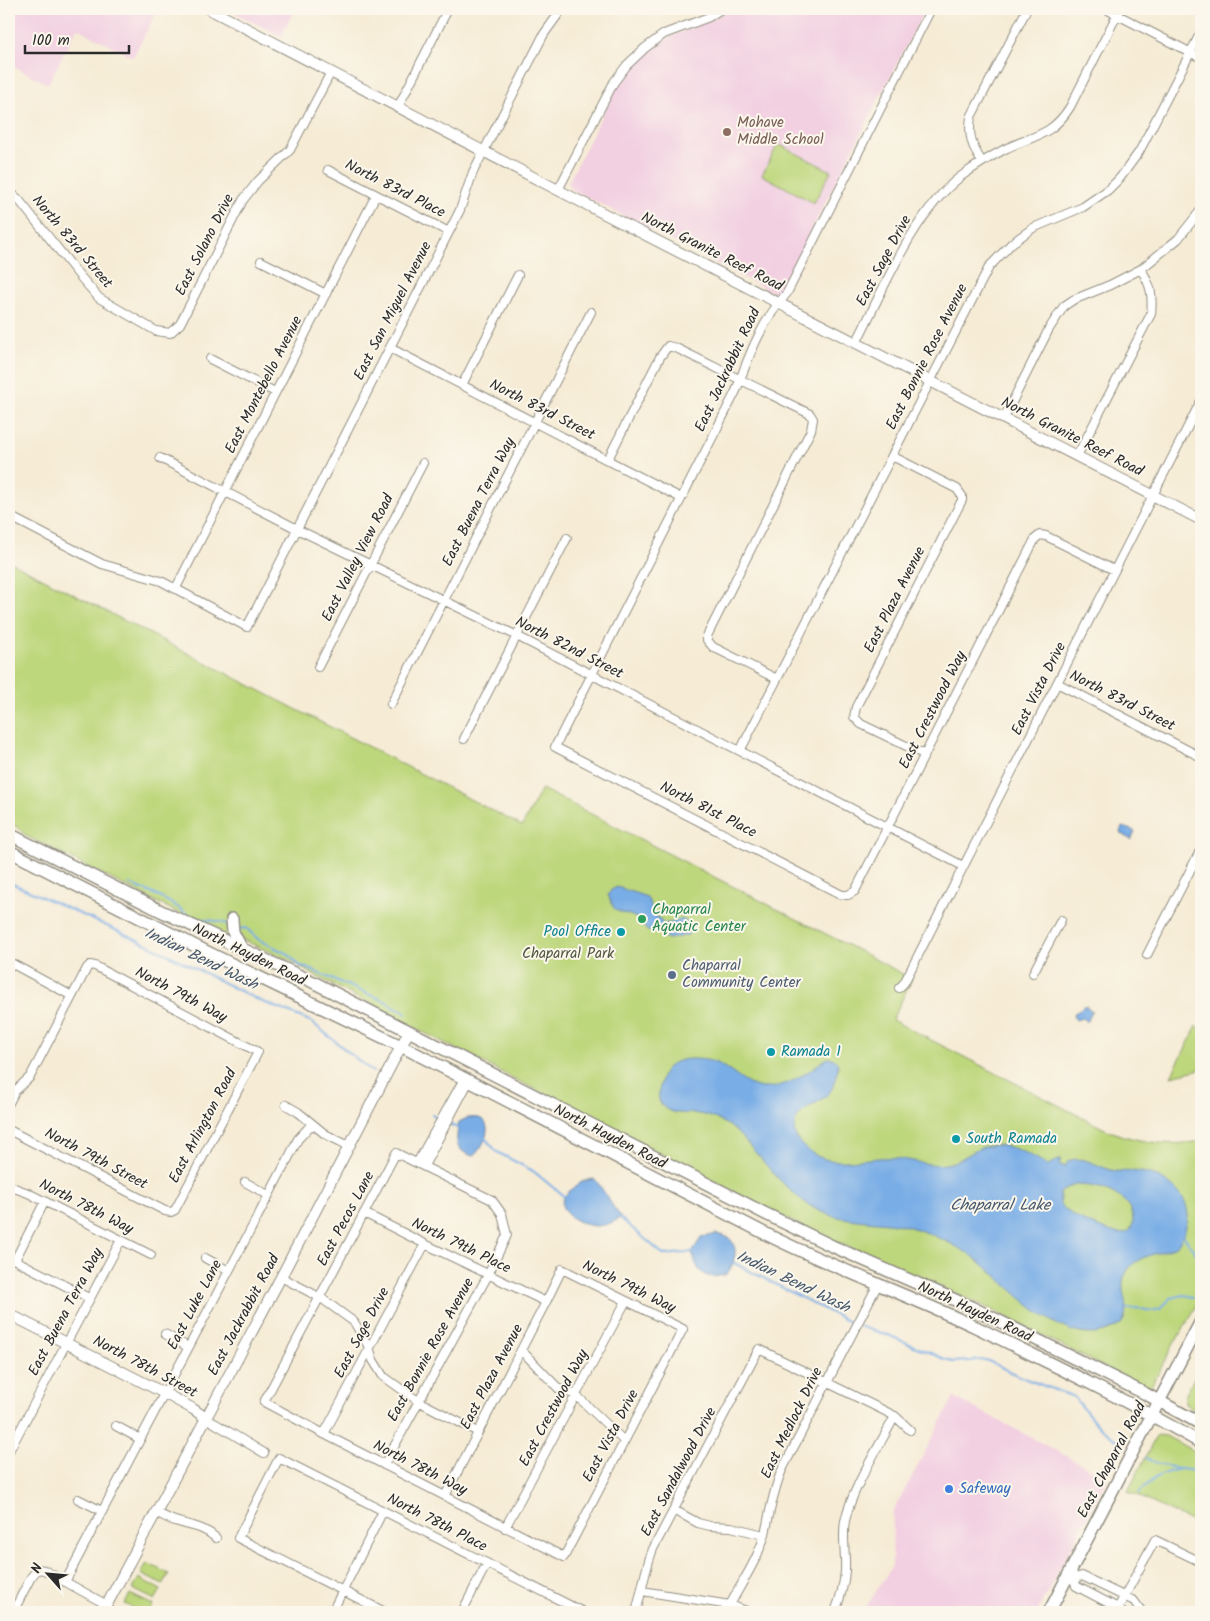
<svg xmlns="http://www.w3.org/2000/svg" width="1210" height="1621" viewBox="0 0 1210 1621" font-family="Kalam,sans-serif">
<rect width="100%" height="100%" fill="#fbf7ec"/>
<filter id="ink" filterUnits="userSpaceOnUse"><feTurbulence type="fractalNoise" baseFrequency=".02" numOctaves="2"/><feDisplacementMap in="SourceGraphic" scale="10" xChannelSelector="R" yChannelSelector="G"/><feConvolveMatrix kernelMatrix="1 2 1 2 8 2 1 2 1" color-interpolation-filters="sRGB"/></filter>
<filter id="wash" filterUnits="userSpaceOnUse"><feTurbulence type="fractalNoise" baseFrequency=".0096" numOctaves="4" result="noise"/><feDisplacementMap in="SourceGraphic" scale="20" xChannelSelector="R" yChannelSelector="G"/><feGaussianBlur stdDeviation="1.12" result="paint"/><feColorMatrix in="noise" values="0 0 0 0 0 0 0 0 0 0 0 0 0 0 0 0 0 1.4 0 .05"/><feComposite in="paint" operator="in"/></filter>
<g filter="url(#wash)">
<rect width="100%" height="100%" fill="#f6ecd6"/>
<!-- built -->
<path fill="#f2cfe1" d="M9 9H158L133 57 77 28 48 84 9 64Z
M227 9H295L281 36Z
M730 9H925L781 289 777 292H772L571 189 568 183 618 84 630 68 648 51 666 39 712 19Z
M954 1397 1108 1478 1037 1612H863L892 1566 893 1512Z"/>
<!-- green -->
<path fill="#bdd77c" stroke="#748154" d="M778 144 831 171 814 203 762 175Z
M9 561 522 826 542 789 869 956 912 979 892 1020 1105 1129C1135 1142 1169 1147 1201 1141V1299L1175 1342 1152 1385 1147 1388 1143 1387 984 1306 807 1229 427 1034 310 973 291 961 241 939 212 930 26 836 17 827 9 823Z
M1197 1026 1201 1029V1069L1171 1076Z
M1201 1364V1415L1185 1404V1396Z
M1157 1435 1166 1436 1201 1455V1526L1128 1491Z
M147 1563 169 1574 163 1585 141 1574Z
M139 1578 161 1590 155 1600 133 1589Z
M130 1594 153 1605 149 1612H141L125 1604Z"/>
<!-- water -->
<path fill="#79ade6" stroke="#526c88" fill-rule="evenodd" d="M1122 827 1135 831 1131 840 1120 832Z
M617 887 647 897 654 914 663 922 660 931C640 934 648 926 638 919 632 915 622 913 615 910L608 895 611 890Z
M681 919 687 922 689 926 688 935 669 939 662 936 666 923H670Z
M1083 1006H1086L1092 1011 1088 1021H1085L1082 1018 1076 1020 1073 1016 1074 1013 1080 1010Z
M828 1058 834 1059C840 1064 838 1069 836 1076 834 1082 833 1089 829 1093 818 1106 789 1111 795 1134 798 1145 810 1152 819 1157 837 1165 861 1159 879 1158 891 1157 902 1159 913 1161 934 1165 945 1168 964 1157 972 1153 979 1147 988 1146 1010 1142 1030 1155 1048 1165L1061 1159 1059 1164 1065 1167 1068 1161C1084 1155 1096 1166 1111 1170 1121 1173 1131 1170 1141 1172 1162 1175 1188 1193 1188 1216 1188 1224 1183 1235 1180 1241 1172 1256 1139 1249 1126 1273 1116 1290 1134 1308 1121 1324 1064 1363 1009 1277 964 1251 945 1240 922 1229 901 1225 874 1220 835 1222 812 1207 779 1187 759 1152 731 1127 722 1121 711 1116 700 1114 689 1113 676 1115 666 1109 660 1105 658 1100 659 1093 661 1063 677 1056 706 1060 729 1063 742 1089 767 1088 782 1087 797 1079 809 1071 815 1067 821 1061 828 1058ZM1075 1185C1092 1185 1109 1188 1123 1200 1134 1209 1140 1234 1119 1234 1098 1227 1075 1221 1060 1204V1193L1066 1188Z
M467 1118C470 1118 476 1117 479 1118 496 1124 482 1150 473 1156 453 1150 456 1140 459 1122Z
M595 1179C605 1192 611 1205 621 1217 614 1223 604 1226 595 1226 578 1225 547 1208 571 1190 581 1183 581 1180 595 1179Z
M716 1234C720 1235 726 1236 729 1238 740 1248 734 1264 727 1274 704 1281 698 1274 692 1252L701 1238Z"/>
<g fill="none" stroke-linecap="round" stroke-linejoin="round">
<!-- stream -->
<path stroke="#79ade6" stroke-width="2" d="M9 882 149 945 258 1000 310 1021 373 1072
M129 884C146 890 161 897 176 906 181 909 187 916 192 917 204 921 216 919 227 924
M238 929 246 928 259 940 288 954 299 965 387 1002 394 1008 404 1011 406 1014
M432 1114 438 1118
M449 1124 458 1128
M484 1137 497 1152 533 1171 566 1198
M619 1217 664 1255 693 1252
M1183 1235 1201 1260
M734 1263 855 1325
M1126 1309 1138 1308 1151 1311 1160 1309 1171 1298 1184 1295 1193 1297
M859 1326 888 1335 952 1362 986 1360 1026 1379 1074 1397 1100 1428 1124 1445
M1146 1458C1162 1467 1183 1469 1201 1472
M1139 1493C1153 1478 1161 1472 1181 1469"/>
</g>
</g>
<g filter="url(#ink)">
<g fill="none" stroke-linecap="round" stroke-linejoin="round">
<!-- minor casing -->
<g stroke="#908c80" stroke-width="10">
<path id="minor" d="M931 9 787 293C762 321 749 355 736 391L555 747 842 895H848L855 891 1035 539 1040 535 1046 536 1114 570
M1106 9 1201 58
M398 107 448 9
M982 162C972 147 968 135 971 117L1027 9
M328 170 449 232
M558 190 614 82 627 65 645 48 664 34 709 17 721 9
M9 191 19 200 78 274 99 298 156 331 170 333 180 324 243 200 258 181 290 150 331 72
M261 261 326 294
M856 343C884 289 912 215 960 177 974 167 990 157 1005 149 1034 135 1052 136 1070 107L1120 9
M390 348 681 498
M210 359 275 392
M462 385 518 275
M1004 418 1049 329 1064 306 1073 300 1110 285 1141 269 1178 239 1201 210
M892 456 957 489 962 496V500L856 707 854 717 861 724 925 755
M1077 456 1151 314C1153 294 1151 286 1141 269
M160 458 303 532 511 633 963 866
M608 459 660 357 668 346 676 348 810 414 813 419 811 430 707 636V640L713 647 777 679
M9 516 102 564 161 581 247 627 449 232 460 210 473 172 544 34 562 9
M176 588 376 195
M318 667 423 463
M1057 683 1201 757
M391 704 591 312
M464 739 567 538
M740 751 989 267 1012 243 1033 228 1083 207 1108 190 1120 178 1139 152 1201 32
M1147 955 1201 849
M9 962 72 996
M1033 973 1061 920
M899 988 904 983 1201 401
M9 1103 15 1091 30 1077 87 968 90 965 95 966 258 1052 175 1210 171 1212 165 1211 9 1130
M286 1105 298 1112 325 1134 349 1146
M417 1163 464 1079
M424 1166 469 1081
M245 1182 268 1195
M9 1186 28 1193 151 1255
M45 1201 15 1260 89 1298
M364 1213 425 1244 546 1302
M205 1258 229 1271
M281 1277 321 1298 354 1322 369 1347 373 1360 383 1376 418 1401 478 1432
M165 1334 188 1347
M521 1350 559 1389 576 1395 624 1441
M206 1418 264 1453
M116 1426 140 1439
M324 1434 425 1244
M9 1451 121 1240
M384 1465 488 1275 507 1235 502 1214 492 1200 396 1153 264 1402 324 1434 564 1557 683 1329 562 1269 546 1302 445 1496
M78 1499 102 1511
M674 1510 698 1523 710 1526 731 1527 764 1535
M156 1512C162 1515 168 1519 175 1521 190 1526 203 1526 216 1538
M505 1528 626 1301
M1073 1574 1076 1586 1118 1608 1122 1612
M1064 1581 1082 1576 1134 1601 1142 1612
M65 1582 290 1155 298 1139 312 1124
M642 1591 730 1605 749 1612
M730 1605C742 1582 758 1559 765 1534 770 1512 773 1491 782 1470L878 1284
M1118 1608 1155 1540 1201 1562
M13 1612 31 1577 38 1569 44 1570 107 1605
M332 1612 383 1511
M385 1612 238 1538 279 1458 583 1612
M462 1612 487 1563
M636 1612C642 1591 645 1569 653 1549L759 1349 895 1416 910 1430
M835 1612C840 1599 844 1586 845 1571 846 1554 842 1538 845 1521 852 1488 879 1447 895 1416"/>
</g>
<!-- tertiary casing -->
<g stroke="#908c80" stroke-width="12">
<path id="tertiary" d="M209 9 558 190 1201 520
M9 1314 164 1393 193 1409 206 1418
M103 1612 281 1277 409 1031"/>
</g>
<!-- secondary casing -->
<g stroke="#908c80" stroke-width="14">
<path id="secondary" d="M9 834 161 911 313 982 766 1214 832 1246 971 1307 1146 1394 1201 1424
M9 851 209 953 401 1046 764 1233C833 1268 906 1294 976 1327 1052 1364 1128 1401 1201 1443
M232 919 233 932 242 949
M1049 1612 1201 1321"/>
</g>
<!-- minor -->
<use href="#minor" stroke="#fff" stroke-width="8"/>
<!-- tertiary -->
<use href="#tertiary" stroke="#fff" stroke-width="10"/>
<!-- secondary -->
<use href="#secondary" stroke="#fff" stroke-width="11"/>
</g>
</g>
<!-- markers -->
<circle fill="#8d6e63" stroke="#fbf7ec" stroke-width="2" cx="727" cy="132" r="5"/>
<circle fill="#2e9e5b" stroke="#fbf7ec" stroke-width="2" cx="642" cy="919" r="5"/>
<g fill="#0f9aa8" stroke="#fbf7ec" stroke-width="2">
<circle cx="621" cy="932" r="5"/>
<circle cx="771" cy="1052" r="5"/>
<circle cx="956" cy="1139" r="5"/>
</g>
<circle fill="#5c6f8a" stroke="#fbf7ec" stroke-width="2" cx="672" cy="975" r="5"/>
<circle fill="#3f7fe0" stroke="#fbf7ec" stroke-width="2" cx="949" cy="1489" r="5"/>
<g text-anchor="middle" dominant-baseline="central" stroke-width="4" stroke-linejoin="round" paint-order="stroke">
<!-- education labels -->
<g font-size="15" fill="#785e54" stroke="#fbf7ec" text-anchor="start">
<text x="737" y="123">Mohave<tspan x="737" dy="17">Middle School</tspan></text>
</g>
<!-- street labels -->
<g font-size="15" fill="#2b2b2b" stroke="#fbf7ec">
<text transform="translate(395 189) rotate(27)">North 83rd Place</text>
<text transform="translate(72 242) rotate(50)">North 83rd Street</text>
<text transform="translate(205 245) rotate(-63)">East Solano Drive</text>
<text transform="translate(712 252) rotate(27)">North Granite Reef Road</text>
<text transform="translate(884 261) rotate(-62)">East Sage Drive</text>
<text transform="translate(393 311) rotate(-63)">East San Miguel Avenue</text>
<text transform="translate(927 357) rotate(-63)">East Bonnie Rose Avenue</text>
<text transform="translate(728 370) rotate(-65)">East Jackrabbit Road</text>
<text transform="translate(264 385) rotate(-63)">East Montebello Avenue</text>
<text transform="translate(542 410) rotate(27)">North 83rd Street</text>
<text transform="translate(1072 437) rotate(27)">North Granite Reef Road</text>
<text transform="translate(479 502) rotate(-63)">East Buena Terra Way</text>
<text transform="translate(358 558) rotate(-63)">East Valley View Road</text>
<text transform="translate(895 600) rotate(-63)">East Plaza Avenue</text>
<text transform="translate(569 648) rotate(27)">North 82nd Street</text>
<text transform="translate(1039 689) rotate(-63)">East Vista Drive</text>
<text transform="translate(1122 701) rotate(27)">North 83rd Street</text>
<text transform="translate(933 710) rotate(-63)">East Crestwood Way</text>
<text transform="translate(708 810) rotate(27)">North 81st Place</text>
<text transform="translate(249 955) rotate(26)">North Hayden Road</text>
<text transform="translate(181 995) rotate(28)">North 79th Way</text>
<text transform="translate(203 1126) rotate(-62)">East Arlington Road</text>
<text transform="translate(610 1137) rotate(27)">North Hayden Road</text>
<text transform="translate(96 1159) rotate(28)">North 79th Street</text>
<text transform="translate(86 1207) rotate(27)">North 78th Way</text>
<text transform="translate(346 1219) rotate(-62)">East Pecos Lane</text>
<text transform="translate(461 1246) rotate(26)">North 79th Place</text>
<text transform="translate(629 1287) rotate(26)">North 79th Way</text>
<text transform="translate(195 1305) rotate(-62)">East Luke Lane</text>
<text transform="translate(66 1312) rotate(-62)">East Buena Terra Way</text>
<text transform="translate(975 1312) rotate(25)">North Hayden Road</text>
<text transform="translate(244 1315) rotate(-62)">East Jackrabbit Road</text>
<text transform="translate(362 1333) rotate(-62)">East Sage Drive</text>
<text transform="translate(431 1350) rotate(-61)">East Bonnie Rose Avenue</text>
<text transform="translate(145 1367) rotate(28)">North 78th Street</text>
<text transform="translate(492 1377) rotate(-62)">East Plaza Avenue</text>
<text transform="translate(554 1408) rotate(-62)">East Crestwood Way</text>
<text transform="translate(792 1423) rotate(-64)">East Medlock Drive</text>
<text transform="translate(611 1436) rotate(-62)">East Vista Drive</text>
<text transform="translate(1112 1460) rotate(-62)">East Chaparral Road</text>
<text transform="translate(420 1468) rotate(27)">North 78th Way</text>
<text transform="translate(679 1472) rotate(-62)">East Sandalwood Drive</text>
<text transform="translate(437 1523) rotate(27)">North 78th Place</text>
</g>
<!-- leisure labels -->
<g font-size="15" fill="#27864d" stroke="#fbf7ec" text-anchor="start">
<text x="652" y="910">Chaparral<tspan x="652" dy="17">Aquatic Center</tspan></text>
</g>
<!-- culture labels -->
<g font-size="15" fill="#0d838f" stroke="#fbf7ec" text-anchor="start">
<text x="611" y="932" text-anchor="end">Pool Office</text>
<text x="781" y="1052">Ramada 1</text>
<text x="966" y="1139">South Ramada</text>
</g>
<!-- park labels -->
<g font-size="15" fill="#50563f" stroke="#fbf7ec">
<text x="568" y="954">Chaparral Park</text>
</g>
<!-- service labels -->
<g font-size="15" fill="#4e5e75" stroke="#fbf7ec" text-anchor="start">
<text x="682" y="966">Chaparral<tspan x="682" dy="17">Community Center</tspan></text>
</g>
<!-- shop labels -->
<g font-size="15" fill="#366cbe" stroke="#fbf7ec" text-anchor="start">
<text x="959" y="1489">Safeway</text>
</g>
<!-- water labels -->
<g font-size="16" font-style="italic" fill="#46586c" stroke="#fbf7ec">
<text transform="translate(201 959) rotate(26)">Indian Bend Wash</text>
<text x="1000" y="1205">Chaparral Lake</text>
<text transform="translate(793 1282) rotate(26)">Indian Bend Wash</text>
</g>
</g>
<!-- margin -->
<rect width="1210" height="1621" fill="none" stroke="#fbf7ec" stroke-width="30"/>
<!-- north arrow -->
<g transform="translate(48 1574) rotate(297)" stroke="#fbf7ec" stroke-width="4" paint-order="stroke">
<path d="M0-4L9 19L0 12L-9 19Z" fill="#2b2b2b"/>
<text y="-8" font-size="14" font-weight="bold" text-anchor="middle" fill="#2b2b2b">N</text>
</g>
<!-- scale -->
<path d="M25 45v8h104v-8" fill="none" stroke="#2b2b2b" stroke-width="2.5"/>
<text x="32" y="45" font-size="15" fill="#2b2b2b" stroke="#fbf7ec" stroke-width="4" paint-order="stroke">100 m</text>
</svg>
